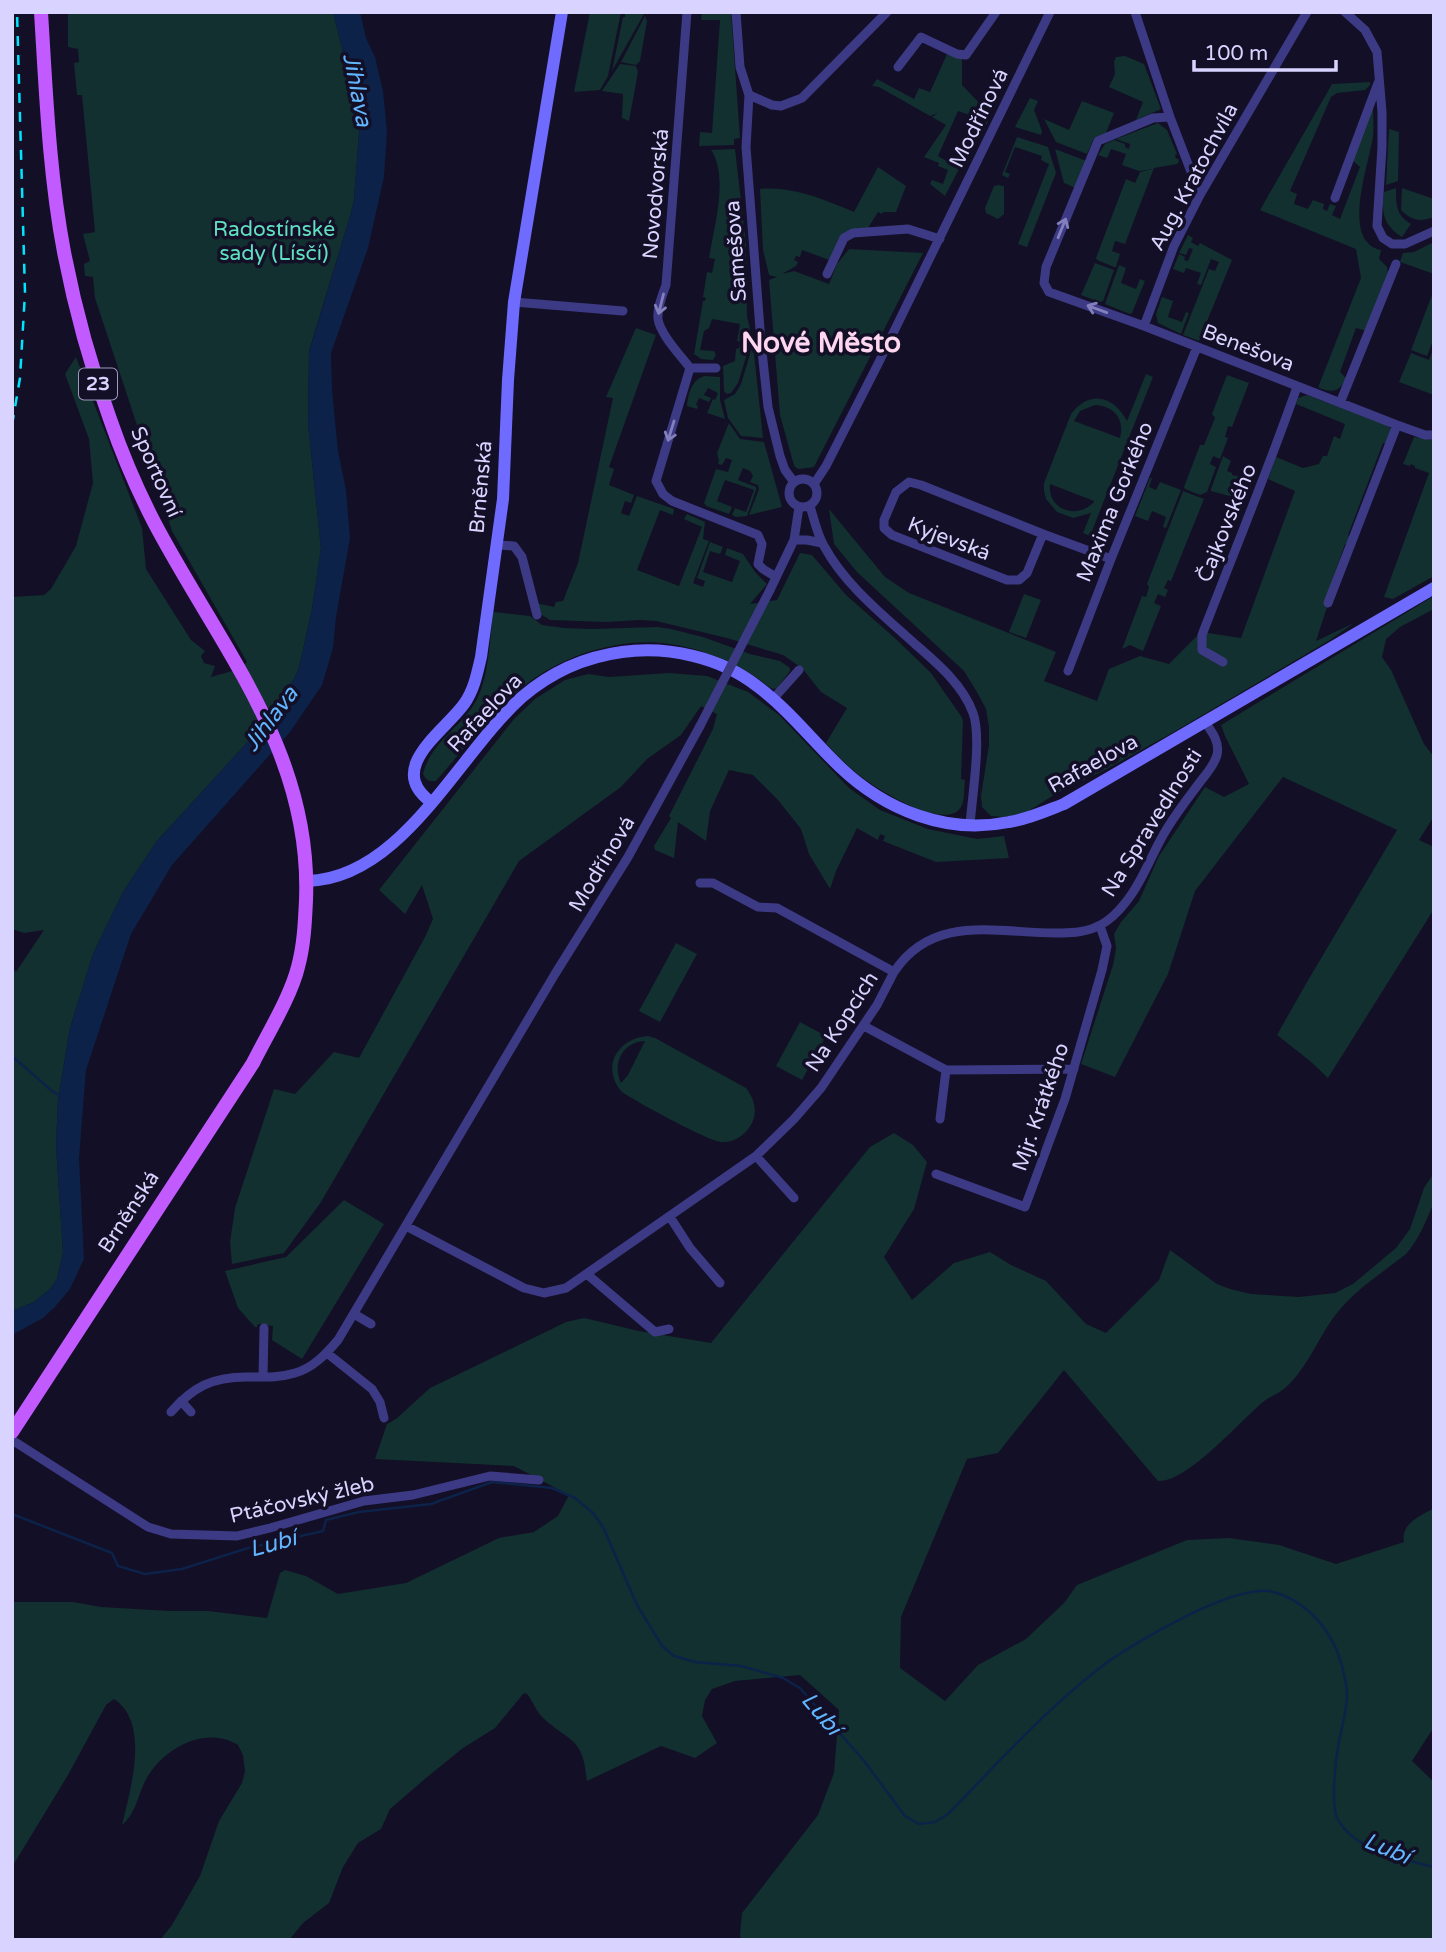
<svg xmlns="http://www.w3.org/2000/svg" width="1446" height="1952" viewBox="0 0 1446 1952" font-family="'Varela Round',sans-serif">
<rect width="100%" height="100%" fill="#130f26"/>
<!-- green -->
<path fill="#12302f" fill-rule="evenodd" d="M68 12H333L360 119 354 200 351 213 309 351 308 423 321 548 312 609 299 668 294 679 254 735 157 841 123 892 93 954 70 1028 58 1100 56 1146 63 1252 57 1279 51 1288 34 1302 12 1311V968L16 972 44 930 24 933 12 929V597L44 595 51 589 76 546 93 483 89 439 65 374 76 357 142 528 146 569 191 640 205 651 201 656 204 663 215 666 211 677 239 669 247 662 172 531 95 298 93 277 85 276 84 264 90 261 83 234 95 232 82 95H77L74 63 79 62 78 49 68 47Z
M590 12H621L608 76 600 90 574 92Z
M625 12H645L612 71 623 17H625Z
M702 12H731L740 138 734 139V145L699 146 700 132 712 133 720 20H701Z
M645 16 647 21 640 61 636 65 621 62Z
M948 52 962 59V85L987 111 992 113 982 134 968 127 972 116 958 111 938 156 959 169 945 196 930 184 932 180 943 184 948 170 938 166 939 163 924 157 946 125 932 117 938 113 930 116 879 87 872 86 877 79 914 99 919 88 930 92Z
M1125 56 1144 64 1161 109 1136 120 1143 102 1109 87 1115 74 1114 62 1116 57Z
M620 64 636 66 638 72 629 121 622 118 623 94 602 91Z
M1370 82V85L1365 90 1337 93 1331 97 1290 191 1297 194 1294 204 1308 209 1313 200 1324 204 1323 209 1327 211 1330 204 1336 206 1332 215 1340 219 1360 167 1352 160 1373 104C1373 115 1374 126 1373 137 1369 164 1340 242 1381 250L1379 259 1387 267 1388 274 1367 331 1356 328 1340 372 1346 378C1340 392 1333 393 1319 388V385L1361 278 1356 249 1260 210 1332 84Z
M1030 98 1038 101 1034 110 1042 131 1041 135 1015 127Z
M1082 101 1114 113 1106 133 1094 138 1087 154 1056 142 1044 119 1069 130Z
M1158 123 1167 130 1177 154 1175 155 1176 159 1178 158 1179 161 1177 164 1154 168 1125 244 1115 241 1112 251 1120 254 1116 267H1114L1097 260 1096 258 1126 179 1135 183 1140 172 1153 169 1139 171 1122 165 1126 154 1111 149 1107 158 1098 155 1105 144 1114 140 1125 144V147L1129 149 1130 144 1116 139Z
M1389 129 1399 132 1398 181 1386 185Z
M1017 137 1048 147 1056 173 1027 247 1018 244 1049 164 1041 160 1042 156 1015 147 1005 172 1010 174 1008 178 1002 175Z
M735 149 746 245 747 316 752 338 738 383 731 393 727 394 724 391 723 366 735 361 736 349 739 348 740 342 737 341 740 324 712 319 709 328 704 331 700 350 714 351 716 355 713 360 701 359 694 354 703 301H705L706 298 703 297 707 272 712 273 715 259 709 258C714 227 729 176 711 150Z
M1055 149 1089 162 1078 189 1064 183Z
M878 167 906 186 896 212H883L882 214 878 212 868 228 856 229 832 261 802 250 800 257 796 256 794 260 798 262 796 266 782 274 794 271 829 284 837 264 849 249 923 253 814 467 799 469 795 467 793 462 780 415 769 280 777 277 769 275 763 250 760 189C793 186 825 200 854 212Z
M998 185 1004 186V214L998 219 986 213 985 208 994 186Z
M1396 188C1396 205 1396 215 1411 224L1402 237C1384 226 1381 213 1384 192Z
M1402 188 1434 199V217C1420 222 1412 221 1401 210Z
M1188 235 1193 238 1191 242 1198 246 1200 243 1232 260 1199 341 1183 335 1209 269 1215 271 1219 262 1211 259 1201 285 1197 284 1201 273 1186 268 1184 273 1173 269 1179 254 1185 257 1184 260 1188 261 1193 249 1189 248 1186 255 1179 253Z
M1434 242V274L1400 262 1403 253 1414 252Z
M1095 263 1114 270 1103 301 1100 302 1095 299 1094 300 1081 295Z
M1119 265 1126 268 1121 283 1136 289 1140 279 1145 281 1132 313 1130 314 1105 304Z
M1434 290V338L1427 356 1411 350Z
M1162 297 1173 301 1168 317 1182 322 1186 312 1189 313 1181 334 1158 323 1156 314Z
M636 328 656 335 609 467 614 469 609 485 634 495 631 503 625 501 621 513 629 516 637 496 674 509 673 515 660 510 637 570 679 586 702 527 684 519 687 514 705 522 703 539 709 541 693 583 703 587 705 581 697 578 710 542 723 547 720 554 710 551 703 572 732 582 740 561 725 555 727 548 743 554 755 572 767 584 750 604 777 600 800 553 812 555 846 595 897 640 931 673 961 716 963 720 961 779 965 780C964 788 965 800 961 807 945 833 873 787 858 774 846 765 836 754 826 743L847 708 821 692 802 668 783 655 727 638 656 621 640 620 606 622 550 620 539 613 536 603 554 607 556 602 563 601 578 563 613 398 606 397Z
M753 344 763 438 741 436 728 418 724 400 735 394 741 384Z
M1434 347V395L1399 382 1411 353 1429 360Z
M1146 374 1153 377 1090 536 1083 533 1091 513 1073 518 1057 512 1046 499 1044 491V483L1071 414C1090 389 1114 396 1127 421ZM1095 405C1114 406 1125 419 1120 438L1074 421 1080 411ZM1050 484 1094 501V502C1077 520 1047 510 1050 484Z
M1227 375 1249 383 1232 427 1228 426 1225 437 1228 438 1220 459 1213 456 1210 464 1216 467 1207 492 1200 495 1185 489 1184 487 1200 445H1204L1215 418 1212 414Z
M705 376 720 377V400L725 419 707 413 713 399 715 400 718 393 708 388 704 395 711 398 709 402 699 398 696 405 698 406 697 409 687 406C688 394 692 379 705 376Z
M1307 395 1386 425 1393 430V446L1383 443 1348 535 1356 543 1354 548 1345 544 1332 581 1330 598 1316 641 1354 623 1330 640 1172 733 1103 771 1057 793 1027 812 1003 817 991 816 982 807 981 796 989 745V727L986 709 977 692 964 671 857 572 834 544 829 509 885 577 909 593 1056 652 1044 681 1097 701 1109 669 1140 656 1169 664 1201 632 1241 638 1295 491 1268 479 1276 457 1303 468 1319 464 1323 456H1327L1334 436 1340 439 1345 424 1296 404 1298 398Z
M729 423 740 439 764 442 782 507 749 515 759 489 758 485 750 482 753 476 750 471 743 468 738 480 756 487V490L747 516 736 517 732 515 735 508 746 512 754 490 725 480 717 501 732 507 729 514 706 506 704 503 716 469 728 472 732 460 726 458 722 465 718 464 719 461 717 453Z
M1414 437 1434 440V576L1393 599 1384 597 1429 473 1415 468V466L1411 464 1410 466 1403 464Z
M1223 456 1231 461 1227 471 1232 473V475L1242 477 1246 467 1249 468 1237 498 1211 491V489Z
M1150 478H1152L1149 487 1156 490 1160 482 1181 490 1166 528 1163 527 1166 517 1152 511 1148 521 1135 516Z
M1183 491 1204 499 1171 581 1168 580 1164 588 1168 590 1165 597 1158 594 1154 603 1161 606 1143 651 1130 645 1122 649 1142 596 1146 597 1149 587 1147 584Z
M1024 594 1041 600 1026 638 1009 632Z
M1434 596V609L1400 627 1386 639 1382 657 1391 670 1424 744 1434 757V816L1419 840 1434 847V909L1328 1078 1310 1061 1277 1035 1307 982 1397 830 1283 777 1195 891 1168 974 1115 1077 1081 1064 1113 965 1116 949 1114 934 1121 922 1139 901 1159 856 1205 787 1224 797 1249 784 1225 736 1221 725Z
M493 612 530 616 542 625 564 628 592 629 657 627 671 629 703 637 750 654 780 661 790 668V671L777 688 773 689C765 685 758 678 751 674 740 667 729 661 717 657 702 651 686 646 670 644 622 636 562 655 524 686 491 713 464 749 436 781 429 782 426 780 423 774 431 741 463 727 477 699 489 675 490 639 493 612Z
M669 673 707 676 748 692 779 715 849 788 880 810 928 829 977 839 1004 836 1009 858 936 862 883 841 885 836 880 834 878 840 857 828 836 871 830 889 809 854 801 829 778 800 753 775 729 770 710 811 706 841 678 822 674 858 655 850 654 846 671 818 669 816 713 729 717 714 701 706 681 735 647 759 621 787 519 861 321 1202 284 1253 232 1264 230 1242 235 1208 274 1089 295 1094 334 1052 359 1058 425 937 433 919 422 885 405 914 379 890 514 719 535 699 565 680 588 674 609 677Z
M676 943 697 954 660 1022 639 1011Z
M800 1022 826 1036 802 1080 776 1066Z
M648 1036 655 1038 746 1088C754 1099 758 1110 752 1123 746 1135 734 1143 721 1142 708 1141 635 1101 622 1092 600 1067 618 1038 648 1036ZM645 1041 628 1075 621 1083C612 1064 622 1042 645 1041Z
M894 1133 913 1145 927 1162 914 1209 884 1257 912 1300 954 1263 990 1252 1011 1265 1046 1281 1086 1324 1106 1333 1159 1280 1170 1250 1217 1284 1230 1289 1251 1294 1299 1297 1335 1293 1353 1284 1396 1248 1410 1229 1424 1188 1434 1173V1207H1432C1425 1224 1418 1240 1406 1254 1382 1273 1355 1290 1337 1313 1318 1337 1308 1368 1285 1388 1278 1394 1269 1397 1263 1402 1240 1421 1187 1483 1158 1481L1064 1370 998 1453 967 1459 901 1617 900 1668 945 1701 978 1665 1026 1639 1064 1603 1077 1585 1187 1540 1229 1538 1279 1545 1336 1564 1404 1542C1400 1524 1420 1516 1434 1508V1727L1412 1761 1434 1782V1940H741L740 1934 742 1913 818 1815 834 1773 839 1710 800 1675 735 1681 712 1689 705 1700 702 1716 717 1743 695 1758 661 1746 587 1781C583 1736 570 1743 542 1717 536 1711 533 1701 527 1694L524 1693 495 1728 463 1748 426 1778 390 1809 381 1829 358 1843 343 1867 329 1903 303 1923 289 1940H160L172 1925 200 1876 219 1821 242 1783 245 1771 243 1755 238 1745C206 1725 165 1748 148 1776 138 1792 137 1813 122 1825 130 1791 151 1723 114 1699L106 1705 68 1775 12 1867V1602H73L101 1607 170 1611H208L267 1618 280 1573 285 1570 306 1576 338 1594 406 1583 499 1538 534 1532 558 1516 569 1495 514 1466 375 1459 387 1424 396 1419 430 1388 566 1322 584 1318 639 1331 711 1343 870 1147Z
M344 1200 384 1224 302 1359 272 1340 273 1326 258 1324 257 1327H255L238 1308 225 1271 286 1257Z"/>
<!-- water -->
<path fill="#0c2248" d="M333 12H360L366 38 375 57 383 91 387 131 384 177 368 248 331 353 332 390 338 451 346 490 350 538 336 617 333 648 322 685 290 732 172 865 131 934 86 1070 79 1158 84 1259 70 1289 54 1308 43 1318 12 1335V1311L34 1302 51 1288 57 1279 63 1252 56 1146 58 1100 70 1028 93 954 123 892 157 841 254 735 294 679 299 668 312 609 321 548 308 423 309 352 351 213 354 200 360 119Z"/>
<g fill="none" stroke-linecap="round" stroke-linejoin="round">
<!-- stream -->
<path stroke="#0c2248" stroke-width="2.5" d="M12 1056 52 1091 61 1096
M12 1514 112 1553 118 1566 145 1574 182 1569 248 1548 323 1531 326 1520 359 1512 431 1504 492 1482 552 1488 575 1498 593 1513 603 1527 637 1605 662 1646 674 1656 695 1662 741 1666 783 1678 800 1688 865 1762 905 1816 919 1824 935 1822 948 1814C997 1764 1045 1710 1101 1667 1131 1644 1236 1582 1273 1592 1302 1599 1326 1624 1337 1651 1341 1661 1348 1686 1347 1697 1346 1717 1339 1735 1337 1755 1335 1765 1335 1776 1334 1786 1334 1796 1333 1809 1337 1818 1353 1850 1403 1859 1434 1867"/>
<!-- street -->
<path stroke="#3d3a85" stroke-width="9" d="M687 12 666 285C662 296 657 308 658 319 660 334 681 356 690 368
M736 12 740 67 749 95 746 147 761 342 768 407 780 456 785 470 794 482
M1135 12 1170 117 1200 195
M1345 12 1365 30 1377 52 1382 112V147L1377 226 1383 238 1392 244H1405L1434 231
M898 67 921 37 957 54 966 55 996 12
M749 95 772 105 781 106 802 98 887 12
M1170 117 1153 118 1098 141 1046 267 1044 283 1049 292 1144 326 1397 425 1425 435H1434
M1335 198 1378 83
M827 274 844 238 853 233 908 229 940 239
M514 302 623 311
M1144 326 1174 246 1200 195 1307 12
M690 368 656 481 663 494 672 501 758 535 762 544 758 564 763 569 776 577
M690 368H716
M1340 403 1396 264
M789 493a14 14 0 1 1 28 0a14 14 0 1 1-28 0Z
M814 484 826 466 878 364 1050 12
M810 506C814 519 817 534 824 546 845 585 883 615 915 644 937 663 963 685 973 713 982 737 972 797 970 825
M1043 534 1027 573 1019 580H1007L892 535 884 528V520L896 492 909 482 921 485 1043 534 1111 559
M794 540H807L822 543
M498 545 514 546 522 557 537 615
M770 590 794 540 799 507
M1328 603 1397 425
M1223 662 1202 650V635C1234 552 1268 470 1297 387
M1068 671 1111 559 1197 347
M773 699 799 670
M894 972C933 913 997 933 1055 933 1069 933 1083 933 1096 927 1111 921 1122 908 1131 895 1143 878 1151 857 1161 839 1172 818 1186 801 1200 782 1206 774 1214 766 1217 755 1220 742 1212 732 1205 722
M864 1026 946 1070 1074 1069
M940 1119 946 1070
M756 1156 794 1198
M936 1174 1025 1207 1065 1099 1102 970 1107 946 1100 926
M670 1217 690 1248 720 1283
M406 1226 524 1288 544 1293 566 1288 756 1156 794 1119 821 1088 877 1005 894 972 777 908 758 907 713 883H700
M588 1275 655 1332 669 1329
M354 1314 371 1324
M327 1353 372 1389 380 1402 384 1418
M263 1377 264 1328
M181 1401 191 1412
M171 1412C193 1387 212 1377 246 1377 263 1377 279 1378 295 1373 313 1368 326 1354 338 1340L555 974 628 857 700 726
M12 1440 148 1527 171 1534 237 1536 270 1528 364 1501 413 1495 490 1476 539 1480"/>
<!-- secondary -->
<path stroke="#6f6bff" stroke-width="12" d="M431 802C385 768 444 732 464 704 474 690 477 674 481 657L503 499 508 380 514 302 562 12
M307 881C402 879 458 754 522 697 550 673 585 657 622 652 668 646 720 657 757 686 788 709 812 740 840 767 885 810 947 835 1009 822 1029 819 1046 811 1064 804L1434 588"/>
<!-- primary -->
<path stroke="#c25bff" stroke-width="14" d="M12 1432 253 1063C267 1035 291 996 298 967 304 945 305 922 306 900 312 751 219 646 154 522 137 489 122 454 110 419 90 364 75 309 64 252 49 173 46 92 41 12"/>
<!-- rail -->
<path stroke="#00e5ff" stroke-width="2.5" stroke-dasharray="10 9" stroke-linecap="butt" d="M12 425 20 378 25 293 17 12"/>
<!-- street-bridge -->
<path stroke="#3d3a85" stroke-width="9" d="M700 726 770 590"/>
</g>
<!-- one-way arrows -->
<defs><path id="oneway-shaft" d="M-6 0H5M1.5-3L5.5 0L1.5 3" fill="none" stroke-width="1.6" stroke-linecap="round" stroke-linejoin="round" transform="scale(1.75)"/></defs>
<g stroke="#837fbc">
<use href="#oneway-shaft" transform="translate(1062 228) rotate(-68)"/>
<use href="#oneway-shaft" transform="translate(661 304) rotate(104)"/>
<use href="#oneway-shaft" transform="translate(1097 309) rotate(-160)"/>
<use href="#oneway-shaft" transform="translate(671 431) rotate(107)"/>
</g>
<g text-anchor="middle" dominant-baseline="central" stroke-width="7" stroke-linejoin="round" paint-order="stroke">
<!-- shield labels -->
<rect fill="#130f26" stroke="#9e99be" stroke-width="2" x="79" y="368.5" width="38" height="31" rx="5"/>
<g font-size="19" font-weight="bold" fill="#d9d4ff">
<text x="98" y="384">23</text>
</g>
<!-- street labels -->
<g font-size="21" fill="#d9d4ff" stroke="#130f26">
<text transform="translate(979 118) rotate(-64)">Modřínová</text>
<text transform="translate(1194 177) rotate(-62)">Aug. Kratochvíla</text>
<text transform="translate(656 194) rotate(-85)">Novodvorská</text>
<text transform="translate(736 251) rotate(-94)">Samešova</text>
<text transform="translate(1248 348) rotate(21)">Benešova</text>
<text transform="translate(156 472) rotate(66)">Sportovní</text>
<text transform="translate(481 487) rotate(-85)">Brněnská</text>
<text transform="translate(1115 502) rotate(-68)">Maxima Gorkého</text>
<text transform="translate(1227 523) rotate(-68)">Čajkovského</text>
<text transform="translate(949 539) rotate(21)">Kyjevská</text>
<text transform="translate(485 713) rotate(-47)">Rafaelova</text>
<text transform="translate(1093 764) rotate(-29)">Rafaelova</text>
<text transform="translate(1152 823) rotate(-58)">Na Spravedlnosti</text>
<text transform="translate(602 864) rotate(-59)">Modřínová</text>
<text transform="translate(842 1022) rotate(-57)">Na Kopcích</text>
<text transform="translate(1041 1107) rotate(-71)">Mjr. Krátkého</text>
<text transform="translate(129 1212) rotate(-57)">Brněnská</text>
<text transform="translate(302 1500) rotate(-13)">Ptáčovský žleb</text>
</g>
<!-- park labels -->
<g font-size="21" fill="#5fe0c0" stroke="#130f26">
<text x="274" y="229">Radostínské<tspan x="274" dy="24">sady (Lísčí)</tspan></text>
</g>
<!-- water labels -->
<g font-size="23" font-style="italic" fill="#62b6ff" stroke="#130f26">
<text transform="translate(357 90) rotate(79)">Jihlava</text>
<text transform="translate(271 719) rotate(-53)">Jihlava</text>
<text transform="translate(273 1544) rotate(-15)">Lubí</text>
<text transform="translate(821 1714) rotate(50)">Lubí</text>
<text transform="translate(1387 1849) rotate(22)">Lubí</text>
</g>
<!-- district labels -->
<g font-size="28" font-weight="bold" fill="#ffd6f0" stroke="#130f26">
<text x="821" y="343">Nové Město</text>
</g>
</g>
<!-- border -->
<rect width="1446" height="1952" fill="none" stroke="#d9d4ff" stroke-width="28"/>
<!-- scale -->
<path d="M1194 60v10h142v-10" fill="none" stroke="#d9d4ff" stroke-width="3.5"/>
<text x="1204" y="60" font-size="21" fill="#d9d4ff" stroke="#130f26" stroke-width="5" paint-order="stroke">100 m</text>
</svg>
